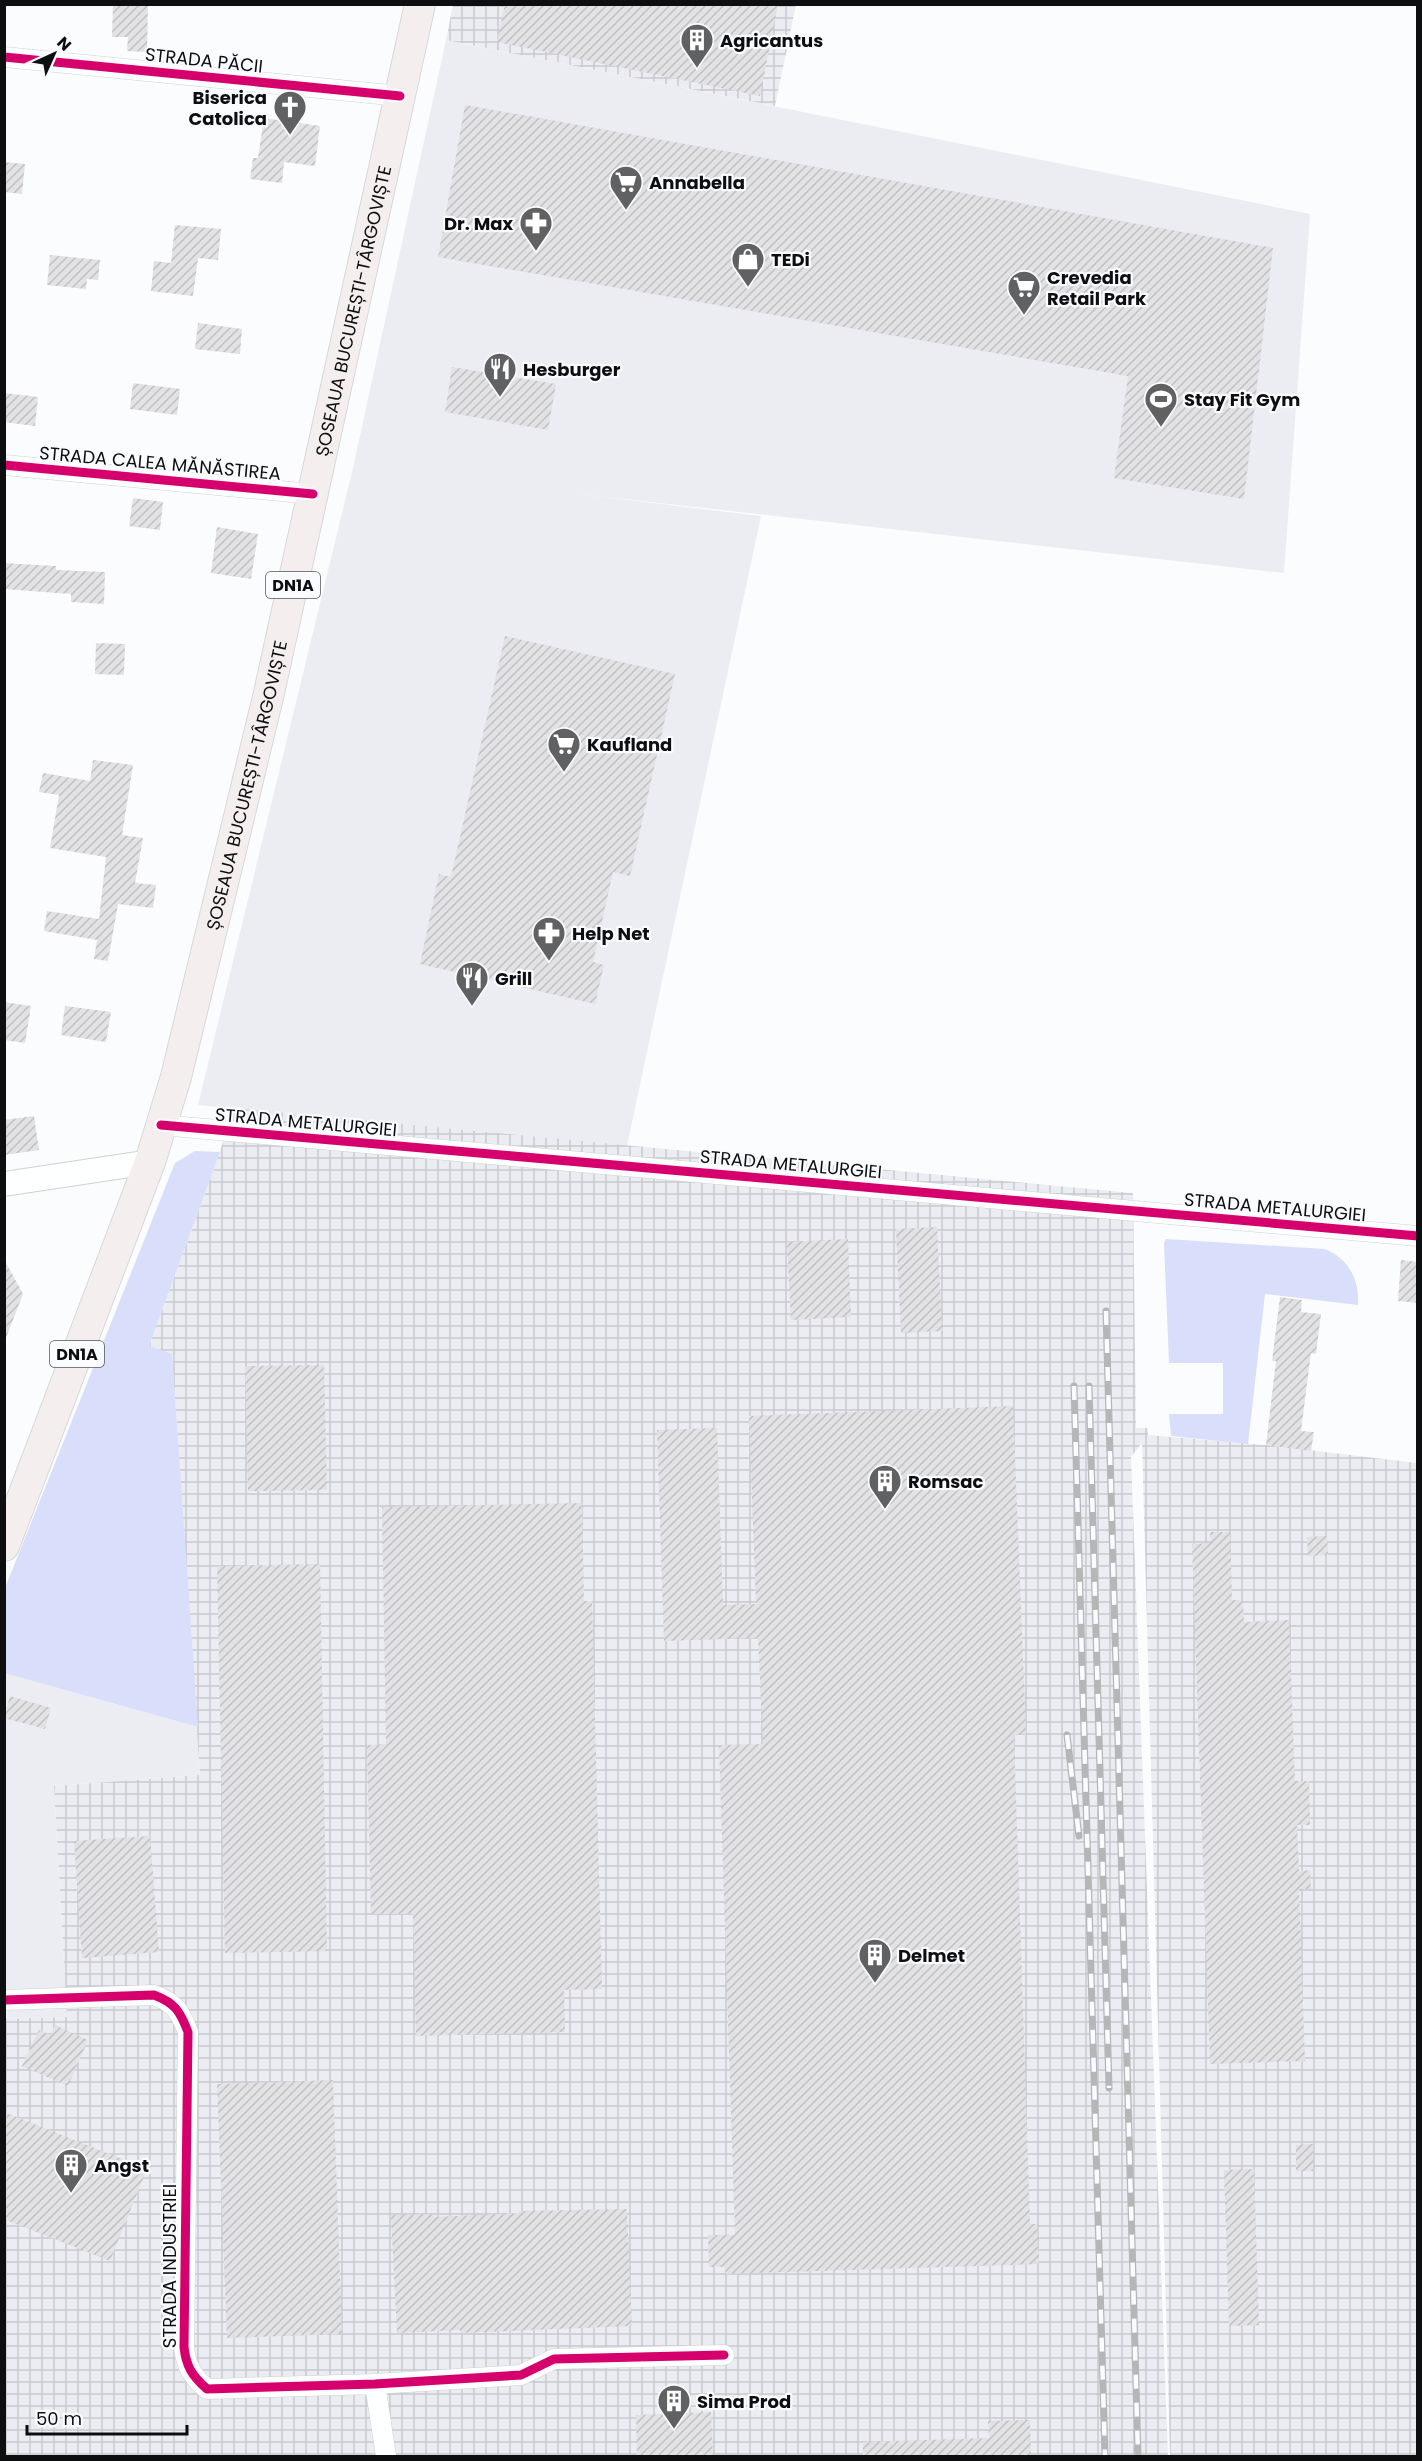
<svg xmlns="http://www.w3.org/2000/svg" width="1422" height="2461" viewBox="0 0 1422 2461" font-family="Poppins,sans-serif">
<defs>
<pattern id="industrial-grid" width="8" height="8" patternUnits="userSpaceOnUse" patternTransform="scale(1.5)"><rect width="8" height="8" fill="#ebedf3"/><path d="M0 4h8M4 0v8" fill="none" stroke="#c8cacf"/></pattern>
<pattern id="building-hatch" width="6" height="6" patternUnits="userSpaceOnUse" patternTransform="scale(1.5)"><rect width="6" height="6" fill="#e2e1e3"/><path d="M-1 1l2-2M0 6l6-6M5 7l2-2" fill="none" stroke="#c1c0c2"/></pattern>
</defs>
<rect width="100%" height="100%" fill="#fbfcfe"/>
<!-- built -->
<path fill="#ebedf3" d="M446 40 1310 214 1284 573 570 493 761 516 627 1146 198 1105 353 468Z
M4 1673 198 1727 200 1775 54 1786 67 2017 5 2019Z"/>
<!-- industrial -->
<path fill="url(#industrial-grid)" d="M453 5H796L775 106 446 40Z
M232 1108 1133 1193 1136 1428H1148V1435L1266 1445 1417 1463V2456H1170L1142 1443 1131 1457 1168 2456H5L4 2019 67 2017 54 1786 200 1775 172 1355 149 1346 220 1152Z"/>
<!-- green -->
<path fill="#d9dffa" d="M195 1151 220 1152 149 1346 172 1354 198 1727 4 1673 5 1588 175 1163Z
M1166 1239 1325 1249C1348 1258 1360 1280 1358 1305L1265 1294 1248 1444 1171 1436 1169 1414H1223V1363H1169L1164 1243Z"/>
<!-- building -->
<path fill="url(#building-hatch)" d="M113 4H148L147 52 127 51 128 37H112Z
M505 4H778L760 96 497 42Z
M465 105 1273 248 1244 499 1114 478 1128 376 438 257Z
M264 118 320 126 315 166 284 162 282 183 250 179 253 158H258Z
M4 162 25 164 22 194 4 192Z
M175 225 221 229 218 260 198 258 193 296 151 291 154 261 171 263Z
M50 255 100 260 98 280 87 279 86 289 47 285Z
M198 323 242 329 240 354 195 349Z
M452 367 556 384 548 430 445 412Z
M133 383 180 389 177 415 130 409Z
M4 393 38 397 35 426 4 422Z
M133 498 163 502 160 530 129 526Z
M217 527 258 534 251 579 211 573Z
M4 563 56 566V570L105 572 104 604 71 602V594L4 589Z
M505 636 675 674 630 876 613 872 593 962 604 965 595 1004 420 964 439 874 451 877Z
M96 643 125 644 124 675 95 674Z
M93 760 133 765 122 835 143 838 135 883 156 885 153 908 118 904 108 961 94 959 97 940 44 931 47 911 99 919 106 857 50 848 59 795 39 792 43 773 90 781Z
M4 1002 31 1006 25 1043 4 1040Z
M65 1006 111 1012 106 1042 61 1035Z
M34 1116 39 1150 4 1155V1120Z
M937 1227 942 1331 901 1333 896 1229Z
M848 1239 851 1317 791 1320 787 1242Z
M4 1259 23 1294 6 1338 4 1337Z
M1401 1260 1418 1262V1303L1398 1301Z
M1280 1297 1302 1300 1301 1312 1321 1314 1316 1354 1311 1353 1301 1431 1314 1432 1311 1451 1266 1445 1276 1361H1272Z
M324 1365 327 1490 248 1491 245 1366Z
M1013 1406 1026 1734 1014 1735 1030 2224H1037L1039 2264 726 2274 725 2267H709L708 2235H735L719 1745 763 1744 758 1638 664 1641 657 1430 717 1428 723 1605 756 1604 749 1416Z
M582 1503 584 1601H592L602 1989 564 1990 565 2032 416 2036 413 1914H371L367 1745 386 1744 382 1507Z
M1210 1532H1230L1232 1600H1243L1244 1622 1289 1620 1295 1781H1309L1310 1825H1297L1299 1871 1310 1870 1311 1889H1299L1305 2061 1210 2064 1192 1544 1211 1543Z
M1327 1536 1328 1555 1308 1556 1307 1537Z
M320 1564 327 1951 225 1953 217 1566Z
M10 1696 51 1708 45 1729 4 1718Z
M150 1836 159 1952 82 1958 74 1841Z
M55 2025 88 2040 68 2086 22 2066 39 2030 51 2035Z
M333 2080 342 2334 227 2338 217 2084Z
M4 2112 147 2169 110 2261 4 2219Z
M1313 2144V2171H1296V2145Z
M1254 2169 1259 2325 1229 2326 1224 2170Z
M627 2209 632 2326 460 2333V2330L397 2333 391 2215 434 2214V2217L519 2213V2211Z
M711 2412 713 2457H637L636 2415Z
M1030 2420 1031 2457H863V2442L989 2438 988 2421Z"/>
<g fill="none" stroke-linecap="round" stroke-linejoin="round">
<!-- minor casing -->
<g stroke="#d1d1d3" stroke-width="21">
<path id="minor" d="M4 57 400 96
M4 465 313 494
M161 1125 1418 1236
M4 2000 154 1995C175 2003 180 2011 188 2032L184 2347C186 2366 192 2376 207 2389L375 2384 521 2375 554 2359 724 2355
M375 2384 386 2456"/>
</g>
<!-- tertiary casing -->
<g stroke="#d1d1d3" stroke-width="26">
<path id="tertiary" d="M4 1184 150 1162"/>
</g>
<!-- primary casing -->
<g stroke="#d7d8d9" stroke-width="32">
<g id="primary">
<path id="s1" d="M4 1546 150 1162 176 1077 269 693 420 4"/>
</g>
</g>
<!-- minor -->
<use href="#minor" stroke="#feffff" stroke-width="20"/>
<!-- tertiary -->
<use href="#tertiary" stroke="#feffff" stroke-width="24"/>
<!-- primary -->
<use href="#primary" stroke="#f5eeef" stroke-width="30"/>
<!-- rail casing -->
<g stroke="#b5b6b7" stroke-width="7">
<path id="rail" d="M1106 1311 1138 2456
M1074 1386 1105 2456
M1089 1386 1109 2088
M1067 1735 1079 1836"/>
</g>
<!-- rail -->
<use href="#rail" stroke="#fafbff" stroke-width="4.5" stroke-dasharray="14" stroke-linecap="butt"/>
<!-- cycleway casing -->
<g stroke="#fafbff" stroke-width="13">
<path id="cycleway" d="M4 57 400 96
M4 465 313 494
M161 1125 1418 1236
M4 2000 154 1995C175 2003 180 2011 188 2032L184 2347C186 2366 192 2376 207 2389L375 2384 521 2375 554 2359 724 2355"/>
</g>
<!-- cycleway -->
<use href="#cycleway" stroke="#d6006c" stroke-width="9"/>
</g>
<!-- icons -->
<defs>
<g id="building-pin" transform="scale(1.725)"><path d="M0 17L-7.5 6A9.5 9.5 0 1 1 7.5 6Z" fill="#606163" stroke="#fafbff"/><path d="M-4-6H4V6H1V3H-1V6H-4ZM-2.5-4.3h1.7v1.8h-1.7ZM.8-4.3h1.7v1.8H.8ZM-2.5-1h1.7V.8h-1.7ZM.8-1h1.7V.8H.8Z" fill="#fff"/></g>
<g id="church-pin" transform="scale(1.725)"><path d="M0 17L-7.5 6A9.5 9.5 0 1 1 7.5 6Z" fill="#606163" stroke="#fafbff"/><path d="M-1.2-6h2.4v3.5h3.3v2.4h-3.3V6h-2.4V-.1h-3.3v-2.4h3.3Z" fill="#fff"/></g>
<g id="supermarket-pin" transform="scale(1.725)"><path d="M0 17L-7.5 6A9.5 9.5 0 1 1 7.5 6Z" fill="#606163" stroke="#fafbff"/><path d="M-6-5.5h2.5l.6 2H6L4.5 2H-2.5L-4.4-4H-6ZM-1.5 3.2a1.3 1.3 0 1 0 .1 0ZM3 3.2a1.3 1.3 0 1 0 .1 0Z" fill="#fff"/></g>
<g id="pharmacy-pin" transform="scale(1.725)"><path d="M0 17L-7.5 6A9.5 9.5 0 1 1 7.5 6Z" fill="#606163" stroke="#fafbff"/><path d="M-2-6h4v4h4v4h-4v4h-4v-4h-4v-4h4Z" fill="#fff"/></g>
<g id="shop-pin" transform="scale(1.725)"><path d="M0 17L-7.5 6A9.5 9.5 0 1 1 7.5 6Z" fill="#606163" stroke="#fafbff"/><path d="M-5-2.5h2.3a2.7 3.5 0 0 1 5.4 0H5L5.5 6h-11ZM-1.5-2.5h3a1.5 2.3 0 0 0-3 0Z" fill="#fff"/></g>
<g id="restaurant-pin" transform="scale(1.725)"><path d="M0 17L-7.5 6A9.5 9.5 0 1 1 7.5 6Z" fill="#606163" stroke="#fafbff"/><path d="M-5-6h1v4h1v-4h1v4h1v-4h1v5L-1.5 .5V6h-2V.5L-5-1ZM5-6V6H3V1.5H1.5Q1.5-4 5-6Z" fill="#fff"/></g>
<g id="stadium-pin" transform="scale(1.725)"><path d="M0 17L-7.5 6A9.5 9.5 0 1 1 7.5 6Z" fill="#606163" stroke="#fafbff"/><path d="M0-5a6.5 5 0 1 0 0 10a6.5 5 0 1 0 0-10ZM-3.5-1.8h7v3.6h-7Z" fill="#fff"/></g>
</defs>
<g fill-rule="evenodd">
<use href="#building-pin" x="697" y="40"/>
<use href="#church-pin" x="290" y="107"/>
<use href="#supermarket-pin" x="626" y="182"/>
<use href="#pharmacy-pin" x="536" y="223"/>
<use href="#shop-pin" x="748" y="259"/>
<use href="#supermarket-pin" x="1024" y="287"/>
<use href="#restaurant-pin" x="500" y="369"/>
<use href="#stadium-pin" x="1161" y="399"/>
<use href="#supermarket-pin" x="564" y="744"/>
<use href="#pharmacy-pin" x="549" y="933"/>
<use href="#restaurant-pin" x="472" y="978"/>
<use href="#building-pin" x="885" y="1481"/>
<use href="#building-pin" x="875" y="1955"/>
<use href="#building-pin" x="71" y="2165"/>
<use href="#building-pin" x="674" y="2401"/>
</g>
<g text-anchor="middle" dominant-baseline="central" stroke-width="4.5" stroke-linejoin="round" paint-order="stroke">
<!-- shield labels -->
<g fill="#fafbff" stroke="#545557" stroke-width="1.5">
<rect x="266" y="572" width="54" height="26" rx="4.5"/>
<rect x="50" y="1341" width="54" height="26" rx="4.5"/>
</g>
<g font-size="16" font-weight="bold" fill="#0d0e0f">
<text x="293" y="585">DN1A</text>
<text x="77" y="1354">DN1A</text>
</g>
<!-- poi labels -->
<g font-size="18" font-weight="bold" fill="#0d0e0f" stroke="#fafbff" text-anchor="start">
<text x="720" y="40">Agricantus</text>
<text x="267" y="97" text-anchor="end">Biserica<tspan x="267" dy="21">Catolica</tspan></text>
<text x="649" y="182">Annabella</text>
<text x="513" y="223" text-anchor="end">Dr. Max</text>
<text x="771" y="259">TEDi</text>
<text x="1047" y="277">Crevedia<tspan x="1047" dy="21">Retail Park</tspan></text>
<text x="523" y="369">Hesburger</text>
<text x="1184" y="399">Stay Fit Gym</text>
<text x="587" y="744">Kaufland</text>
<text x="572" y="933">Help Net</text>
<text x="495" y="978">Grill</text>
<text x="908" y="1481">Romsac</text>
<text x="898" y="1955">Delmet</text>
<text x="94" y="2165">Angst</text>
<text x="697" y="2401">Sima Prod</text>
</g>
<!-- street labels -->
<g font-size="18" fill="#0d0e0f" stroke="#fafbff">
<text transform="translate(204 60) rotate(6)">STRADA PĂCII</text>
<text stroke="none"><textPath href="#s1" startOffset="1286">ȘOSEAUA BUCUREȘTI-TÂRGOVIȘTE</textPath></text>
<text transform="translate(160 463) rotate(5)">STRADA CALEA MĂNĂSTIREA</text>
<text stroke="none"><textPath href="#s1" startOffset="800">ȘOSEAUA BUCUREȘTI-TÂRGOVIȘTE</textPath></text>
<text transform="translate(306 1122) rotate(5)">STRADA METALURGIEI</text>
<text transform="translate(791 1164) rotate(5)">STRADA METALURGIEI</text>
<text transform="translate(1275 1207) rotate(5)">STRADA METALURGIEI</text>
<text transform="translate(169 2266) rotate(-90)">STRADA INDUSTRIEI</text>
</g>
</g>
<!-- border -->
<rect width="1422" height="2461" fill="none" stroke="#0d0e0f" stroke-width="12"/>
<!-- north arrow -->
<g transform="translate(54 54) rotate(45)" stroke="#fafbff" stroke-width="4.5" paint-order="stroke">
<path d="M0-4.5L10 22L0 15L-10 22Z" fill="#0d0e0f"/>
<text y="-9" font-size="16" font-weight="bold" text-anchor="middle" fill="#0d0e0f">N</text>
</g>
<!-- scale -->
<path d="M27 2425v9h160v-9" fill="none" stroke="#0d0e0f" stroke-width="3"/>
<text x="36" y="2425" font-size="18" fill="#0d0e0f" stroke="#fafbff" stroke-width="4.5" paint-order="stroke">50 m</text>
</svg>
